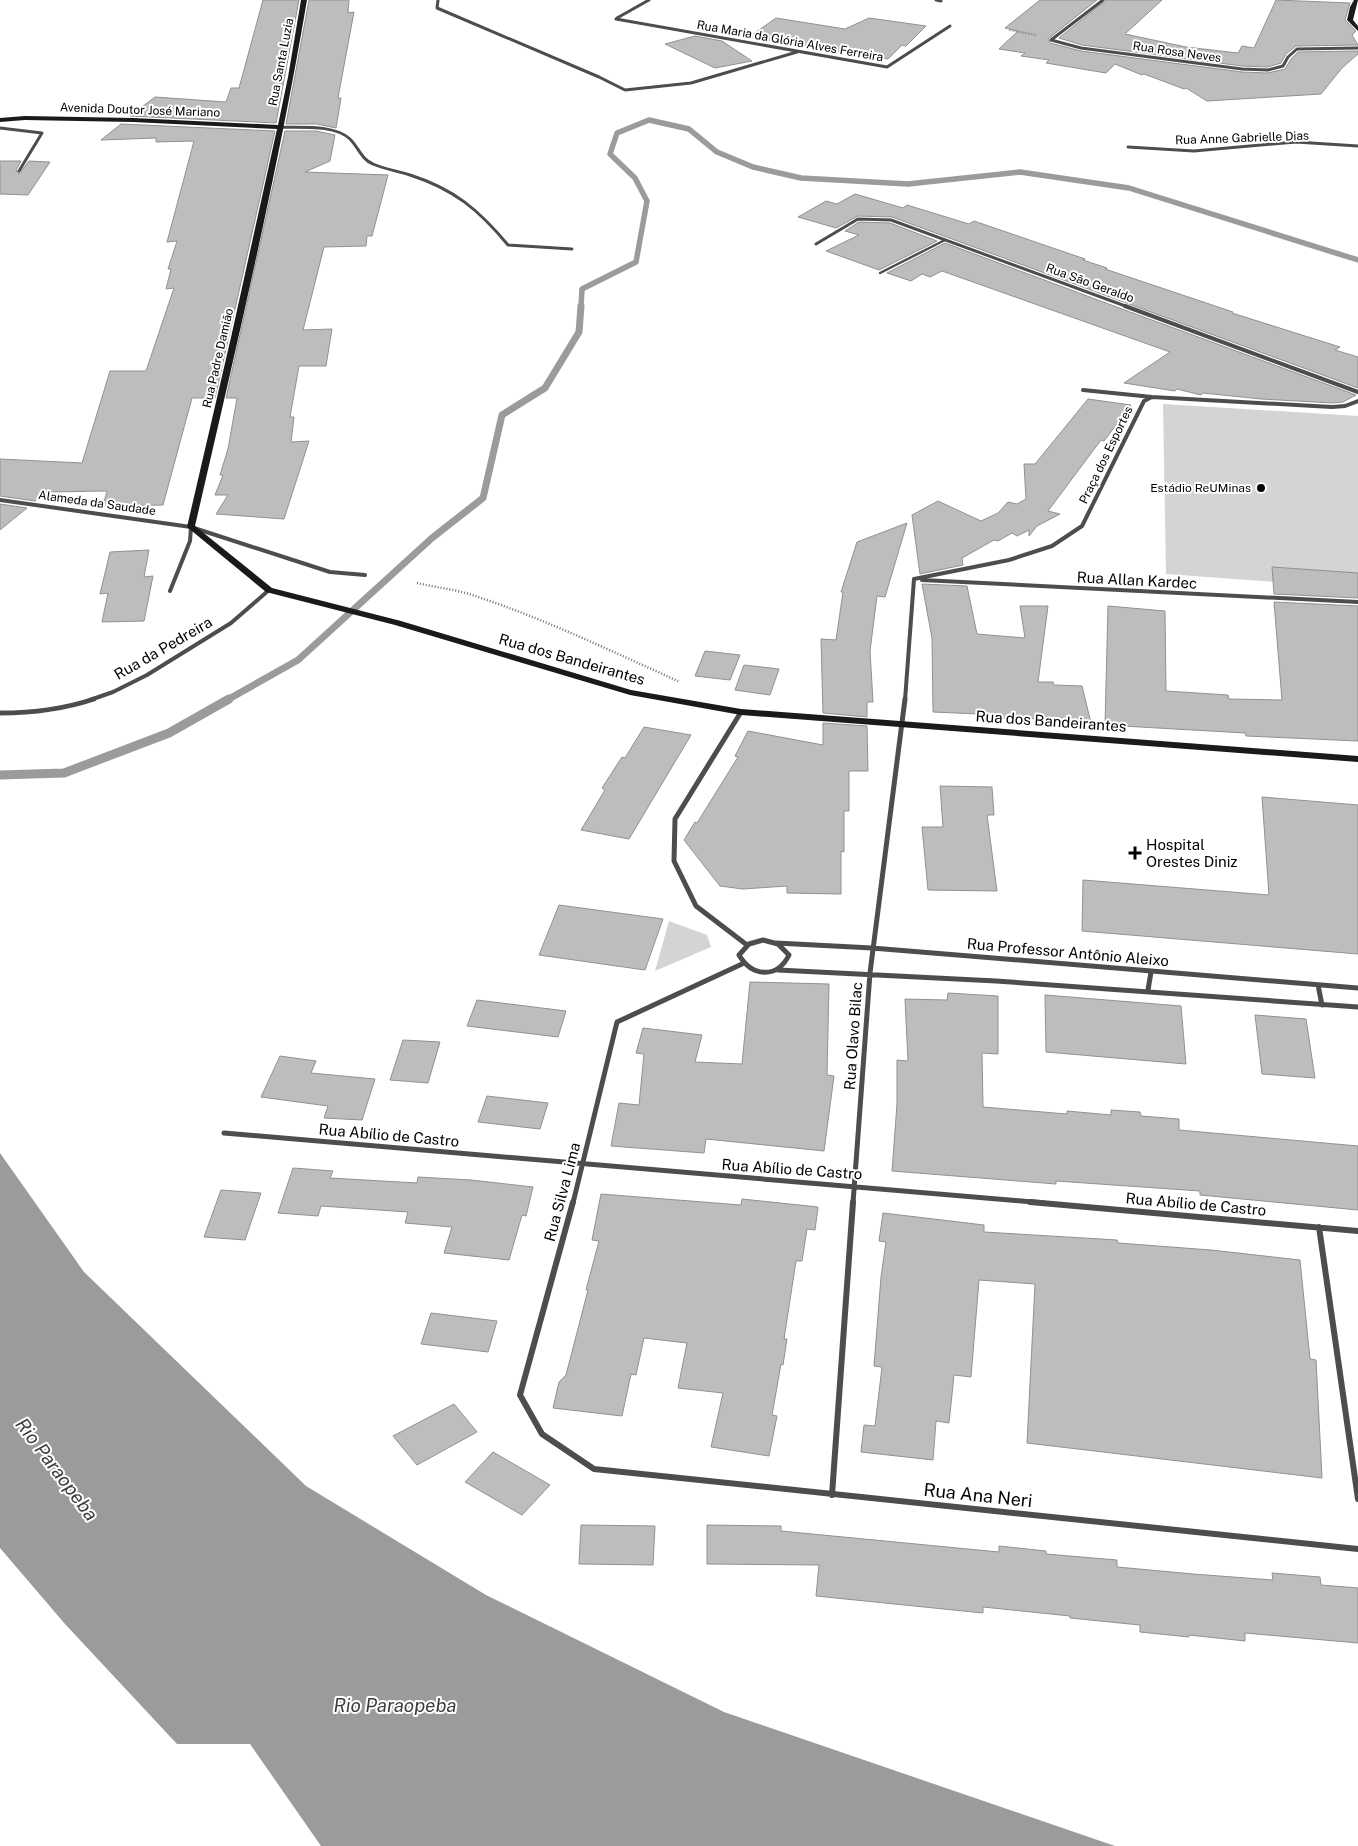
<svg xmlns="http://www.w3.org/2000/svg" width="1358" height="1846" viewBox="0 0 1358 1846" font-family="'Public Sans',sans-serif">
<rect width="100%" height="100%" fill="#fff"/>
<!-- green -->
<path fill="#d4d4d4" d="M1163 404 1358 416V588L1166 574Z
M669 921 707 935 711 947 655 971Z"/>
<!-- water -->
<path fill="#9b9b9b" d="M0 1153 84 1272 306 1486 486 1595 724 1712 1115 1846H321L250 1744H177L65 1624 0 1548Z"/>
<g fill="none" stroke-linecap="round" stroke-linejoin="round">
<!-- stream-far2 -->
<path stroke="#9b9b9b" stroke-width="5.5" d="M581 307 582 289 636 262 647 201 635 178 610 154 617 133 649 120 689 129 717 152 753 167 801 178 908 184 1020 172 1129 188 1358 260"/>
<!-- stream-far1 -->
<path stroke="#9b9b9b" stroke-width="7" d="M227 700 298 660 432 538 483 498 502 415 545 388 579 332 581 306"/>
<!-- stream -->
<path stroke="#9b9b9b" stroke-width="9" d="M0 775 64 773 169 733 229 699"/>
</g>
<!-- building -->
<path fill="#bdbdbd" stroke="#919191" d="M263 0H299L276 123 130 116 155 97 226 102 231 88H239Z
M309 0H349L348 13 354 12 338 98H341L336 128 317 124H286Z
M1040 0H1097L1048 39 1050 43 1081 51 1242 72 1268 73 1285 69 1291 59 1298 52 1358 51V54L1342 68 1321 94 1207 101 1186 88 1184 89 1144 74 1142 75 1115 64 1106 73 1046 63 1049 60 1021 56 1025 53 999 49 1018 31 1005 28Z
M1106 0H1162L1125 34 1186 47 1238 53 1242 46 1254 48 1276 0 1350 3 1345 20 1356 31 1352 35 1358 45 1296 46 1286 54 1281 63 1268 67 1242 66 1082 45 1059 38Z
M776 18 845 29 869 18 926 26 906 46 902 45 888 59 749 37Z
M695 36 722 41 752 61 715 68 665 44Z
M121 124 275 131 215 398H192L163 505 103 506 107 491 45 492 35 501 0 496V459L82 463 110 371H146L174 288 166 289 171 269H168L177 241 167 242 194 141 156 142V138L101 140Z
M285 131H316L335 135 330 161 305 172 388 175 372 236H367L366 246 324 247 303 330 332 329 326 366H299L290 417H294L291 442 309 441 284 519 216 514 228 495H215L223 475H220L228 449 237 398H226Z
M0 161H21L16 170 19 174 29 161 50 162 28 195 0 194Z
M855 194 903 208 907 205 969 224 974 221 1085 259 1083 260 1107 268 1105 269 1233 312 1232 313 1340 347 1335 350 1358 357V388L892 217 858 216 836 228 798 217 826 201 837 204Z
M859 222 890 223 937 241 879 270 826 251 859 235 845 231Z
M945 243 1122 309 1356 395 1343 402 1332 403 1261 399 1203 393 1201 395 1177 389 1175 391 1124 383 1170 352 942 271 930 277 922 274 911 281 887 273Z
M1088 399 1131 405 1104 441 1101 440 1048 511 1060 514 1037 526 1029 536V530L1017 536 1012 533 998 541 994 540 962 558 963 565 920 574 912 515 938 501 981 521 998 513 1008 502 1017 504 1026 499 1024 464H1035Z
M0 504 27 508 0 530Z
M907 523 885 597 877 596 870 651 873 702H867V717L823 713 821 639 836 640 843 592H841L857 542Z
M149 550 144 577 153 576 144 621 102 622 108 593 100 594 110 552Z
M1272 567 1358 573V598L1274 594Z
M922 584 967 586 977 634 1025 638 1020 606H1048L1038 682H1053L1054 685 1082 686 1091 723 1062 722V719L979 718V714L933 712 932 638Z
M1274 602 1358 606V741L1246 736 1245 733 1105 725 1108 606 1165 611 1166 691 1228 695 1229 699 1282 700Z
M705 651 740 655 730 680 695 676Z
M744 665 779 669 770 695 735 690Z
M823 723 867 726 868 771H849V811H844V852L841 851V894L787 893V886L743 889 720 886 684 840 695 822 697 823 738 757 735 756 748 731 823 745Z
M644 727 691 735 629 839 581 830 605 790 602 788 622 757 625 758Z
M940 786 992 787 994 815H987L997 891 928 890 922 827H943Z
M1262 797 1358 805V954L1082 931 1083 880 1269 895Z
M559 905 663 919 645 970 539 955Z
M750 982 829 984 827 1075 834 1076 824 1151 706 1139 704 1153 611 1146 619 1103 639 1105 644 1054 636 1053 643 1028 702 1035 695 1062 742 1064Z
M948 993 998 996V1054L982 1053 983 1107 1067 1114V1111L1111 1115V1110L1140 1112 1141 1116 1179 1119V1130L1358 1146V1210L1200 1195V1191L1056 1181V1184L892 1171 897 1104V1060L908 1061 905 999 947 1000Z
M1045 995 1181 1006 1186 1064 1046 1052Z
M477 1000 566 1011 558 1037 467 1026Z
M1255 1015 1306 1019 1315 1078 1262 1074Z
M403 1040 440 1042 428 1083 390 1080Z
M280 1056 316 1061 311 1073 375 1079 362 1120 324 1118 328 1106 261 1097Z
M487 1096 548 1103 540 1129 478 1122Z
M293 1168 333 1171 330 1178 417 1183 418 1177 471 1180 533 1187 526 1216 522 1215 509 1260 444 1253 452 1227 405 1223 408 1212 321 1206 318 1216 278 1213Z
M221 1190 261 1193 245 1240 204 1237Z
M601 1194 741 1205 742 1199 818 1207 815 1230 807 1229 802 1261H796L784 1339H787L783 1365 781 1364 772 1415 777 1416 769 1456 711 1447 723 1393 678 1388 687 1343 644 1338 636 1375 631 1374 622 1416 553 1408 559 1382 566 1375 588 1290H586L599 1241 592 1240Z
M883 1213 984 1225V1232L1117 1240 1118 1243 1211 1250 1300 1260 1310 1359 1316 1360 1322 1478 1027 1443 1035 1284 979 1280 971 1377 954 1375 949 1423 936 1421 933 1460 861 1452 864 1425 875 1426 882 1367 874 1366 881 1277 886 1242 879 1241Z
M431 1313 497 1321 488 1352 421 1344Z
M454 1404 477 1432 417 1465 393 1436Z
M493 1452 550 1485 522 1515 465 1482Z
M581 1525 655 1526 653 1565 579 1564Z
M707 1525 781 1526V1531L999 1552V1546L1046 1551V1554L1117 1560V1567L1193 1574 1273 1580 1272 1573 1320 1577 1321 1585 1358 1588V1643L1245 1633V1641L1189 1635V1637L1140 1632V1625L1070 1618V1616L983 1607V1613L816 1596 819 1565 707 1564Z"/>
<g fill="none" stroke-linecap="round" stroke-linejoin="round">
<!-- path-far1 -->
<path stroke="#6f6f6f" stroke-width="2" stroke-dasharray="0.5 1" stroke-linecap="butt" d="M1009 30 1036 35"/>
<!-- path -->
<path stroke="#6f6f6f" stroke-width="2.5" stroke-dasharray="1 2" stroke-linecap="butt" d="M417 583C434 587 452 589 469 594 541 617 611 651 680 682"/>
<!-- lane -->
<path stroke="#4d4d4d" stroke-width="2.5" d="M880 273 945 240"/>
<!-- street-far3 -->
<path stroke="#4d4d4d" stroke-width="3" d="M438 0 437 8 599 77 625 90 691 83 797 52
M936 0 941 1
M1103 0 1051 40 1081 48 1242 69 1268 70 1283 66 1288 57 1297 49 1358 48
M617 18 649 0
M616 19 887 67 950 26
M279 127C300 128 334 124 350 139 358 147 362 160 373 164 384 169 398 171 410 175 454 189 479 210 508 245L572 249
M0 128 42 133 19 171
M1128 147 1194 151 1296 142 1358 146
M816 244 858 219 891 220 1128 307"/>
<!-- street-far2 -->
<path stroke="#4d4d4d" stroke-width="4" d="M1125 306 1358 392
M1083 390 1152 397
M0 500 191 527 330 572 365 575
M914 579 1009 560 1052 546 1082 526 1144 401 1152 397 1332 407 1345 406 1358 401
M922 580 1358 602
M170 591 190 541 191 527
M90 700 113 692 147 675 231 623 269 590
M905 700 914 579"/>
<!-- street-far1 -->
<path stroke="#4d4d4d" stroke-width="5" d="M741 712 675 819 674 861 696 906 747 945
M0 713C31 713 64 709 94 699
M763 940 778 944 789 955C777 979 752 977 739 955L749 944Z
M776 943 872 948 1358 988
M778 970 996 981 1358 1007
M1318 985 1322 1005
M1148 990 1151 972
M224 1133 1044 1203
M573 1203 617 1022 742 964
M853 1203 870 973 905 699"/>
<!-- street -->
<path stroke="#4d4d4d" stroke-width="6" d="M573 1202 520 1395 542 1434 594 1469 1358 1549
M1030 1202 1358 1231
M1319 1227 1358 1499
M832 1495 853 1202"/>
<!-- secondary -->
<path fill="#1a1a1a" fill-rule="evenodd" d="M301 0H307C277 177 235 352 195 526L272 588 401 621 631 690 741 709 1358 756V762L741 715 630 695 395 625 266 592 187 527 232 333 277 129 133 122 25 120 0 122V118L25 116 133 118 278 125 288 77Z
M1354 0H1358L1353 20 1358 26V31L1347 20 1350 7Z"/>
</g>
<!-- markers -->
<g fill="#000" stroke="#fff" stroke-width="2">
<circle cx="1261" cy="488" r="5"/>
<path d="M1132.5 845.5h5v5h5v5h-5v5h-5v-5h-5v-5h5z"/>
</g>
<g text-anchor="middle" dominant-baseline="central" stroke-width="4" stroke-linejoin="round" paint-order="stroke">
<!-- far-street labels -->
<g font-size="12" fill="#000" stroke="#fff">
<text transform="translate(790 41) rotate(10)">Rua Maria da Glória Alves Ferreira</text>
<text transform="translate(1177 52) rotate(8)">Rua Rosa Neves</text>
<text transform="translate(281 62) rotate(-79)">Rua Santa Luzia</text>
<text transform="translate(140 110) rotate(2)">Avenida Doutor José Mariano</text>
<text transform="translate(1242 138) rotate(-2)">Rua Anne Gabrielle Dias</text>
<text transform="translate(1090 283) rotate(20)">Rua São Geraldo</text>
<text transform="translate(218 358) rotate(-77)">Rua Padre Damião</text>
<text transform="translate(1106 455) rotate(-64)">Praça dos Esportes</text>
<text transform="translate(97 503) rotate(8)">Alameda da Saudade</text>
</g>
<!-- far-poi labels -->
<g font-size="12" fill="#000" stroke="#fff" text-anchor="end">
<text x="1251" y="488">Estádio ReUMinas</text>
</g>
<!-- street labels -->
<g font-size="15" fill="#000" stroke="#fff">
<text transform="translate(1137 580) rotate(3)">Rua Allan Kardec</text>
<text transform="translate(163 648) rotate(-30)">Rua da Pedreira</text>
<text transform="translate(572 659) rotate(16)">Rua dos Bandeirantes</text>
<text transform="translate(1051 721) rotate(4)">Rua dos Bandeirantes</text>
<text transform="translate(1068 952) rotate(5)">Rua Professor Antônio Aleixo</text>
<text transform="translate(853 1036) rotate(-86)">Rua Olavo Bilac</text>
<text transform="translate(389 1135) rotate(5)">Rua Abílio de Castro</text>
<text transform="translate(792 1169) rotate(4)">Rua Abílio de Castro</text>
<text transform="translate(562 1192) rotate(-75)">Rua Silva Lima</text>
<text transform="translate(1196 1204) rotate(5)">Rua Abílio de Castro</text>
</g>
<!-- poi labels -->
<g font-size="15" fill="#000" stroke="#fff" text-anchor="start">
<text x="1146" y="844">Hospital<tspan x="1146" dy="17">Orestes Diniz</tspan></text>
</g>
<!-- near-street labels -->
<g font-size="18" fill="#000" stroke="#fff">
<text transform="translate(978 1495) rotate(6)">Rua Ana Neri</text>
</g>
<!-- near-water labels -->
<g font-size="19" font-style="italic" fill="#3c3c3c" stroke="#fff">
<text transform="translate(57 1469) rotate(53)">Rio Paraopeba</text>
<text x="395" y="1705">Rio Paraopeba</text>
</g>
</g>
</svg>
